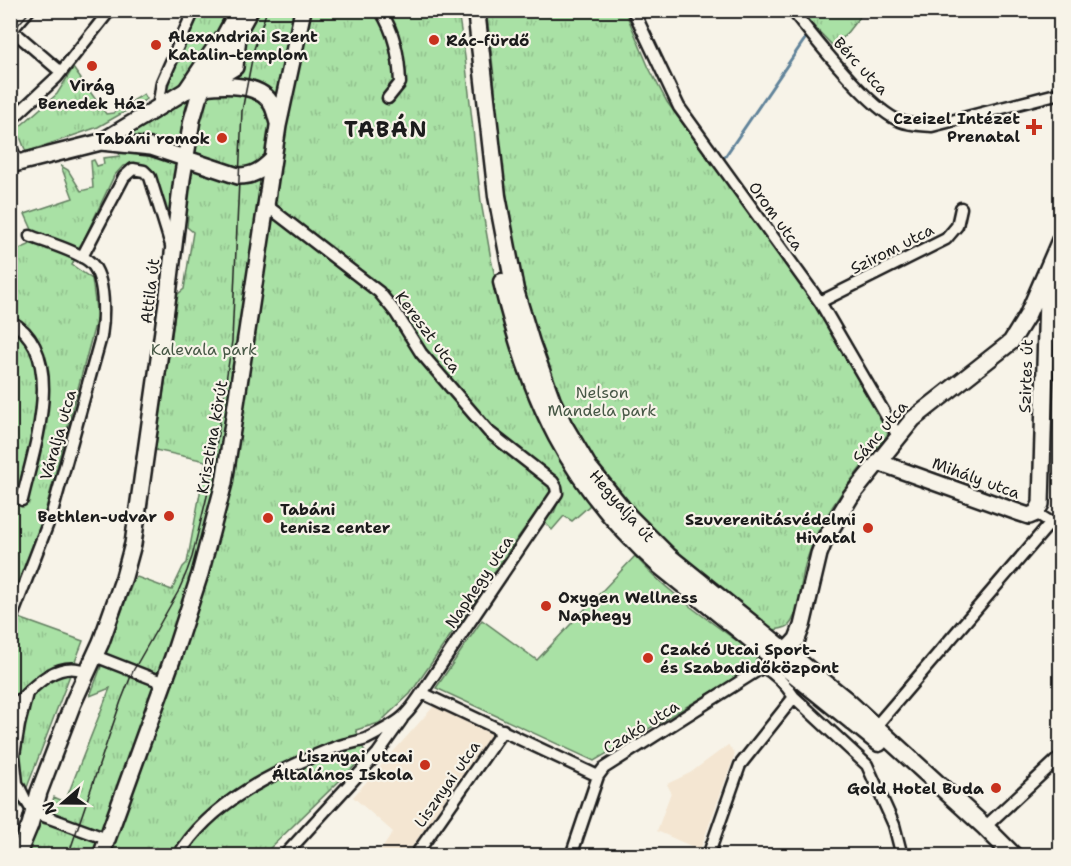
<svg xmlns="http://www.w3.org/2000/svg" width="1071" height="866" viewBox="0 0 1071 866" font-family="'Shantell Sans',sans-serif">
<defs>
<pattern id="park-tufts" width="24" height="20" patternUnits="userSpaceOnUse" patternTransform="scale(1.5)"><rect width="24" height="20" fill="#a9e1a5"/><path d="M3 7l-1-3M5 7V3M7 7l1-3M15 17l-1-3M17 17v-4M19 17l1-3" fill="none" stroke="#91c08d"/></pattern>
</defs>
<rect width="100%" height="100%" fill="#f7f3e8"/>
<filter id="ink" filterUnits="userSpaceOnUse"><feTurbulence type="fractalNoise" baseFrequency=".0167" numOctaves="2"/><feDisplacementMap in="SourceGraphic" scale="12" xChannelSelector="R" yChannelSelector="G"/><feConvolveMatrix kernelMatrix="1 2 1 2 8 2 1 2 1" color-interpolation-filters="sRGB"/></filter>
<g filter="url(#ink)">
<!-- built -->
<path fill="#f4e6d2" d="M434 706 491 734 406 855H378L393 832 353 797Z
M728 745 735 754 700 850 657 831 671 792 667 784 690 773Z"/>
<!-- grass -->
<path fill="#a9e1a5" stroke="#627e60" stroke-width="1.5" d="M635 556C669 595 715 624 756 655V666L594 761 436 688 482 620 537 660Z"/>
<!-- park -->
<path fill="url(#park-tufts)" stroke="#627e60" stroke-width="1.5" d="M201 11H458L465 57 481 202 491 259 501 303 540 420 564 466 590 501 589 506 572 521 564 516 552 530 546 524 545 518 554 513 558 502V490H552L519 536 410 694 379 723 356 730 366 755 263 855H22L37 821 45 824 54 797 65 802 110 688 90 696 134 579 137 577 172 590 183 567 187 563 206 461 155 450 178 294 184 289 193 232 187 227 188 216 166 213 150 173 140 164 123 166 114 176 72 265 92 279 97 317 45 512 11 609 10 253 29 245 34 234 25 214 73 198 61 166 68 170 81 191 93 188 91 161 94 160 97 166 104 164 103 158 120 156 114 137 166 106 168 83Z
M486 11H625L649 68 667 102 820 311 888 434C856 473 821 513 806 562 801 577 799 613 790 624 787 629 778 629 773 630 707 580 626 515 583 443 537 366 517 265 504 178 496 122 495 66 486 11Z
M799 11H864L835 48Z
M73 68 106 114 113 113 144 94 147 99 98 127 26 152 17 129 57 94Z
M19 618 83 641 16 816 10 814V640Z"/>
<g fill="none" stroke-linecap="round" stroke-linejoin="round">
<!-- stream -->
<path stroke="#61839a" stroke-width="3" d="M724 158 807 36"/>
<!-- street casing -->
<g stroke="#1c1c1c" stroke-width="15">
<path id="street" d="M380 10C395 33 399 56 400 83L388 98
M633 10 679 107 820 302 898 436
M792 10C813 37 870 110 900 121 910 125 921 125 932 126L1060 93
M12 30 61 72
M10 32 29 10
M158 108 162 82 194 10
M10 121 57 77 110 10
M10 145 18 163
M82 257 124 177 133 169 144 171 150 177 171 245
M1047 296 1060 300
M820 302 946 239 957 226 961 208
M10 321C69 353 33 451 22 500
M1036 513 1060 528
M10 622 52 513 101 337C104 318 106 278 91 263 80 252 45 242 30 236
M95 656 164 683
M763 667C776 674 786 685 794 697L867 765 894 825 902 856
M27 693 19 725 14 755 17 783 25 799 33 812 107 839
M422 693 598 776
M10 710C31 689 56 658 87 672
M876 726 1051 522
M985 827 1060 757
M178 856C211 801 275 772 331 749 342 744 355 743 366 739 376 734 398 723 405 715 412 708 417 700 422 693L557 493 556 487 553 482 489 432 421 353 396 313 379 292 266 205
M284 856 378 753 402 719
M415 856 503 730
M571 856 598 776 604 768 763 667 772 656
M708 856 740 765 794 697"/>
</g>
<!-- secondary casing -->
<g stroke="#1c1c1c" stroke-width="20">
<path id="secondary" d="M206 85 235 67 238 36
M101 142 151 147 238 176C254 176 262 170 273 159
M10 165 101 142 187 90C210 85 259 79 272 105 275 110 276 117 278 123
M878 462 1020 513 1029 516 1036 513 1041 504 1047 296 1054 254 1060 240
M775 655 786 651 797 639 802 626 819 554 825 539 851 496 913 419 1011 342 1027 316 1054 254
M17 856 30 825 39 792 73 703 101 642 124 577 133 544 168 295 182 179 192 120 198 99 213 66 223 58 250 10
M101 856 173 657 200 574 224 483 278 126 303 10"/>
</g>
<!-- primary casing -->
<g stroke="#1c1c1c" stroke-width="21">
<path id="primary" d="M476 10 497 196 515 290 531 343 552 401 563 424 589 468 629 517 668 556 846 700 985 827 1014 856
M213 66 221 43 239 10
M187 90 214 50
M502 282C530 399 568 483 659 565L879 743"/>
</g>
<!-- street -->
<use href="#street" stroke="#f7f3e8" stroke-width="10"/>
<!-- secondary -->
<use href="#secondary" stroke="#f7f3e8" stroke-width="15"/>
<!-- primary -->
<use href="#primary" stroke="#f7f3e8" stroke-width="16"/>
<!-- tram -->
<path stroke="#1c1c1c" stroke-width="1.5" d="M10 34 31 10
M68 856 121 701 133 671 178 592 187 571 192 557 211 480 232 341 242 111 254 49 267 10"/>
</g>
</g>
<!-- markers -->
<g fill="#c8321e" stroke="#f7f3e8" stroke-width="2">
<circle cx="434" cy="40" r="6"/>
<circle cx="156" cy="45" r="6"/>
<circle cx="92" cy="66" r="6"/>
<path d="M1031 118h6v6h6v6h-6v6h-6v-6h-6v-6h6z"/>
<circle cx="222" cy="138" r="6"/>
<circle cx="169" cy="516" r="6"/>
<circle cx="268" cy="518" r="6"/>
<circle cx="868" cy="528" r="6"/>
<circle cx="546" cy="606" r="6"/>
<circle cx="648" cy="658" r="6"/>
<circle cx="425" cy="765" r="6"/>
<circle cx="996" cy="788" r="6"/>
</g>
<g text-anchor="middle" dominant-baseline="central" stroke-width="4.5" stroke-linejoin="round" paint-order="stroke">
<!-- poi labels -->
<g font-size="16" font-weight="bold" fill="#1c1c1c" stroke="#f7f3e8" text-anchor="end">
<text x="168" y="36" text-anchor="start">Alexandriai Szent<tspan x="168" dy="18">Katalin-templom</tspan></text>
<text x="446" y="40" text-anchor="start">Rác-fürdő</text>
<text x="92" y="85" text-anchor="middle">Virág<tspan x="92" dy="18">Benedek Ház</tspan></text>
<text x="1020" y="118">Czeizel Intézet<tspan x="1020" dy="18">Prenatal</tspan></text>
<text x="210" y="138">Tabáni romok</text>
<text x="280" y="509" text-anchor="start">Tabáni<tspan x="280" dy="18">tenisz center</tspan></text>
<text x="157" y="516">Bethlen-udvar</text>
<text x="856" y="519">Szuverenitásvédelmi<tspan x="856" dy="18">Hivatal</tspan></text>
<text x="558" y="597" text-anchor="start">Oxygen Wellness<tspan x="558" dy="18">Naphegy</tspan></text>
<text x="660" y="649" text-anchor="start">Czakó Utcai Sport-<tspan x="660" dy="18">és Szabadidőközpont</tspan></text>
<text x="413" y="756">Lisznyai utcai<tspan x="413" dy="18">Általános Iskola</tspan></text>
<text x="984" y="788">Gold Hotel Buda</text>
</g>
<!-- street labels -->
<g font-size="16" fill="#1c1c1c" stroke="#f7f3e8">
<text transform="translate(861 66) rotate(47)">Bérc utca</text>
<text transform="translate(776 216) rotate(54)">Orom utca</text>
<text transform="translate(892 249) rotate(-27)">Szirom utca</text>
<text transform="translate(150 291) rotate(-83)">Attila út</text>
<text transform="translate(428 332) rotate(53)">Kereszt utca</text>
<text transform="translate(1026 376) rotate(-88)">Szirtes út</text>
<text transform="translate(880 432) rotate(-50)">Sánc utca</text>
<text transform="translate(58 435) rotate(-74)">Váralja utca</text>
<text transform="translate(212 437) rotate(-80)">Krisztina körút</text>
<text transform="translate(976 478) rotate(20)">Mihály utca</text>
<text transform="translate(622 506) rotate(49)">Hegyalja út</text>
<text transform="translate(479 582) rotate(-56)">Naphegy utca</text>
<text transform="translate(641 727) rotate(-32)">Czakó utca</text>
<text transform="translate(447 784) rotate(-55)">Lisznyai utca</text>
</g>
<!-- park labels -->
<g font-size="16" fill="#465745" stroke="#f7f3e8">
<text x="204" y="349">Kalevala park</text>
<text x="602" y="392">Nelson<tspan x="602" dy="18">Mandela park</tspan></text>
</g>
<!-- district labels -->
<g font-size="22" font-weight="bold" letter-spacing="1.5" fill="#1c1c1c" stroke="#f7f3e8">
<text x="386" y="129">TABÁN</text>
</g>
</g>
<!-- margin -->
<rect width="1071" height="866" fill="none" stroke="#f7f3e8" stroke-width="36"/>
<rect x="18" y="18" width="1035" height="830" fill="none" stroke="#1c1c1c" stroke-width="2" filter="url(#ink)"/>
<!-- north arrow -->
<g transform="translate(63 803) rotate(250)" stroke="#f7f3e8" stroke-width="4.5" paint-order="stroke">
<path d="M0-4.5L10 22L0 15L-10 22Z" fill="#1c1c1c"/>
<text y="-9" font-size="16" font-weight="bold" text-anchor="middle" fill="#1c1c1c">N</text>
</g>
</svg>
